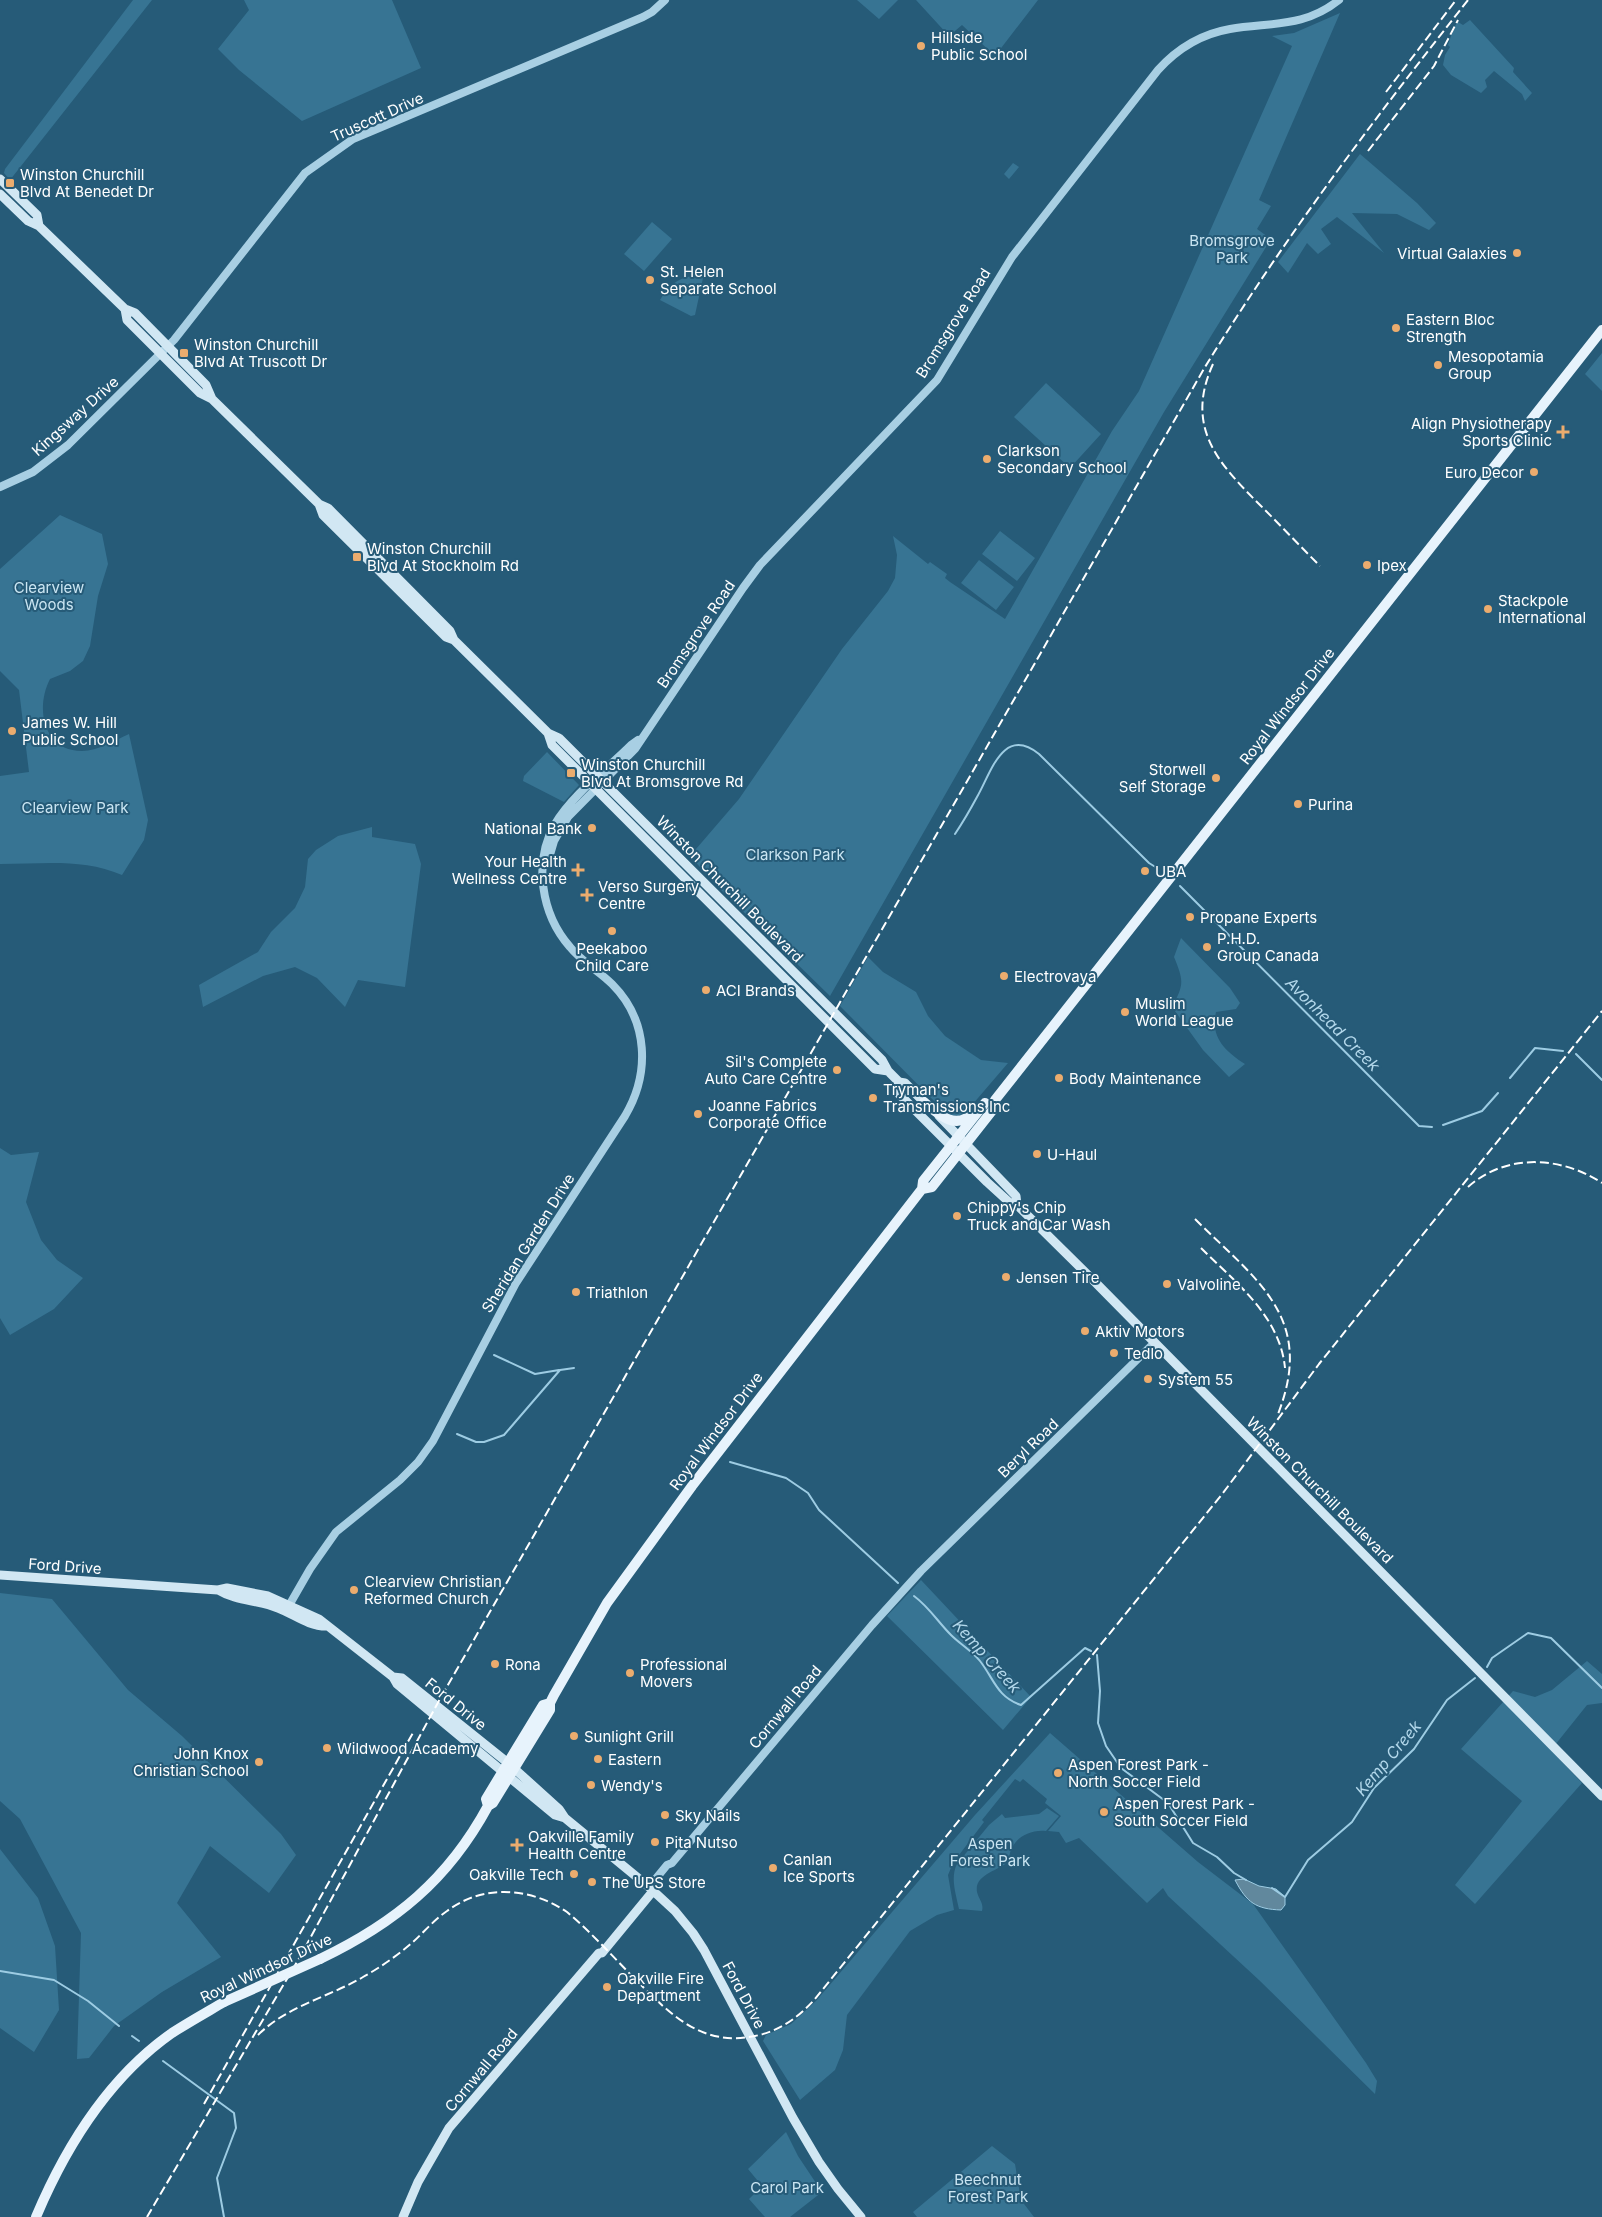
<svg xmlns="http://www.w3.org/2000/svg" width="1602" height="2217" viewBox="0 0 1602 2217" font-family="Inter,sans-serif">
<rect width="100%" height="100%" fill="#265b78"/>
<!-- green -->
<path fill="#377493" d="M133 0H152L10 180 4 173 5 169Z
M244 0H392L421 68 302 121 239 70 218 49 249 10Z
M857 0H898L879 19Z
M916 0H1038L995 56 962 25 949 36Z
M1340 13 1259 200 1271 206 1257 229 1271 239 1164 412 830 996 717 886 690 856 739 799 842 649 888 591 895 578 897 555 893 536 928 564 930 562 947 574 945 578 950 582 1005 619 1112 431 1139 391 1292 46 1272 36 1294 33Z
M1470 20 1514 68 1513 72 1532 93 1525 101 1522 94 1494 71 1485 80 1487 87 1481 93 1451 75 1443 65 1445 55 1450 47 1448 45 1454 27 1458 22 1463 25Z
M1360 154 1417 203 1436 223 1429 230 1397 214 1352 213 1384 253 1337 217 1321 229 1331 244 1318 254 1307 243 1288 273 1278 262Z
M1013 163 1019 167 1009 179 1004 174Z
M652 222 672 239 644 271 624 254Z
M692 276 703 278 695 315 691 316 660 300C668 286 676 279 692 276Z
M1602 353V391L1585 374Z
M1046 383 1101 434 1070 468 1014 417Z
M60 515 102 534 108 564 98 596 90 646 83 661 70 671 50 679C35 708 43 751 82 751 98 751 115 740 129 734L148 820 144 840 122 875C83 858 42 864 0 864V776L29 772 19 690 0 671V569Z
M1000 531 1035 558 1017 581 982 554Z
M979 560 1014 587 996 610 961 583Z
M547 752 579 785 564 802 523 781 524 776Z
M372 827V837L415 844 421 864 405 987 358 980 345 1007 317 978 295 967 263 976 203 1007 199 985 258 952 271 932 295 908 305 887 308 859 316 850 338 836Z
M1181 938 1230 988 1240 1003 1236 1009 1216 1012C1210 1037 1225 1051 1245 1064L1229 1077 1203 1050 1172 1007C1184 985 1184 981 1174 957Z
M868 957 883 972 916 992 928 1016 945 1036 981 1060 1008 1063 966 1112 958 1116 947 1114 840 1006Z
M0 1148 11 1155 39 1152 26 1202 41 1240 57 1260 83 1278 54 1309 10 1335 0 1318Z
M921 1580 1031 1697 1003 1730 887 1616Z
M0 1593 52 1599 128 1690 182 1736 281 1834 296 1855 269 1893 210 1846 177 1903 221 1957 162 1992 114 2026 89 2058 77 2059 81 1933 20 1819 0 1801Z
M1587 1661 1602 1674V1703L1587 1705 1551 1750 1582 1783 1475 1904 1455 1885 1522 1801 1461 1749 1513 1691 1535 1697 1552 1690Z
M1050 1733 1198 1862 1253 1904 1366 2063 1377 2081 1375 2094 1259 1980 1168 1896 1163 1888 1147 1903 1079 1838 1066 1843 1059 1832 1048 1831 1061 1816 1045 1803 1047 1799 1023 1779 1020 1782 1015 1779 982 1820 984 1822 953 1863 948 1875 954 1910 937 1915 910 1931 847 2015 843 2050 835 2070 800 2100 763 2041 766 2035 791 2024 816 2001 975 1815Z
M1047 1808 1059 1816 1046 1831C1027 1829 1009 1841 1009 1861 999 1871 974 1874 977 1892 979 1900 984 1903 982 1911L959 1909C956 1894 950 1878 957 1864L989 1825 1002 1814 1005 1818 1039 1814Z
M0 1849 38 1898 55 1946 59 2010 34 2052 0 2028Z
M786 2132 798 2156 822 2192 790 2217H765L749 2199 762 2186 748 2169Z
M992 2146 1015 2164 1021 2200 1034 2217H917L913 2212Z"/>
<!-- water -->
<path fill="#61889d" stroke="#9dcce3" d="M1244 1879 1259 1886 1276 1889 1285 1897V1905L1281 1910C1256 1909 1247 1903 1235 1880Z"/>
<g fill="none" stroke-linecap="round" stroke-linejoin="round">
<!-- stream -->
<path stroke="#9dcce3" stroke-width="2" d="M955 834C963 822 970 810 977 797 991 773 1003 725 1039 754L1149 863 1157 868
M1180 886 1419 1126 1432 1127
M1576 1054 1602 1080
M1510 1078 1535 1048 1563 1051
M1443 1125 1482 1111 1498 1093
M494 1355 535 1374 559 1370
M457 1434 476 1442H484L504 1435 560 1370 574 1368
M730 1462 786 1478 808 1493 819 1510 898 1583
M914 1596C929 1607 938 1622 951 1635 960 1644 972 1651 980 1661 994 1679 997 1697 1021 1705L1085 1648 1091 1651
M1097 1655 1100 1691 1098 1723 1106 1746 1121 1768 1168 1803 1193 1843 1217 1857 1234 1873 1246 1880
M1487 1667 1492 1658 1528 1633 1551 1638 1602 1688
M1272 1888 1285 1897 1308 1860 1352 1822 1374 1788 1414 1749 1447 1700 1475 1678
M0 1971 54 1980 88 2001 119 2026
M132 2036 139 2041
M163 2061 234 2113 236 2128 217 2178 224 2217"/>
<!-- tertiary -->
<path stroke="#a8cfe3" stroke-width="8" d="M0 487 33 472 68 445 174 340 305 173 353 139 643 17 652 12 665 0
M543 866 549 858 554 841 568 817 635 749 743 588 760 565 937 380 1012 257 1158 70C1177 49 1201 34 1230 29 1271 22 1304 28 1339 0
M287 1609 310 1569 336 1532 400 1480 418 1462 433 1441 516 1283 625 1116C650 1074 649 1021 612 984 599 971 582 962 570 947 541 914 533 862 555 824 573 794 607 769 631 745L638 740
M649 1887 667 1865 672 1863 872 1625 921 1571 1154 1343"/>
<!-- secondary -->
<path stroke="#d1e7f3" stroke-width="9" d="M0 179 37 215 39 226
M0 194 28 221 39 226 125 309 135 313 206 385 212 399
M125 309 127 320 200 393 212 399 319 504 328 508 450 631 454 640
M319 504 323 515 446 637 454 640 548 733 559 738 882 1060 888 1071 899 1082 905 1083 928 1106
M548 733 552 745 875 1069 888 1071
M899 1082 896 1091 987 1182 1010 1203 1017 1205 1091 1278 1602 1796
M939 1116 1016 1196 1017 1205
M0 1575 218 1590 227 1588 268 1596 319 1619 393 1677 397 1684 555 1815 565 1818
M218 1590C236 1601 259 1600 278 1608 294 1614 308 1626 326 1626
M393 1677 402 1678 508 1763 559 1809 565 1818 649 1887 675 1911 693 1933 704 1950 793 2118 819 2162 838 2189 861 2217
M403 2217 418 2182 449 2128 599 1953H602L653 1891"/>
<!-- primary -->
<path stroke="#e7f3fc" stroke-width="10" d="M924 1102C938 1114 957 1132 973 1112
M922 1189 932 1187 995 1107V1100L1602 330
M488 1806 486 1799 543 1705 550 1703
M320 1959C395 1923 448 1880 488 1806L493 1803 550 1710V1703L554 1695 607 1603 692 1486 922 1189 923 1181 985 1103
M36 2217C66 2146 108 2078 172 2033 189 2022 207 2012 224 2002"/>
<!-- rail -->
<path stroke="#fff" stroke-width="2" stroke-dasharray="9 4" stroke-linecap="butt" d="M1386 92 1456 0
M1368 151 1434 66 1458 20
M1213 364C1184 428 1219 464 1261 506 1281 526 1300 546 1320 566
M1468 1187C1506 1153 1561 1156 1602 1183
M1195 1219C1256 1280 1316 1317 1278 1414
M1201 1248C1236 1283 1280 1316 1285 1368
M258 2035C287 2006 329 1997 363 1977 381 1967 398 1955 413 1942 424 1932 434 1920 447 1911 483 1884 530 1887 567 1912 592 1933 614 1958 637 1981 671 2015 702 2047 755 2036 780 2031 799 2017 815 1999L1223 1493 1319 1364 1602 1011
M204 2104 414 1731
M147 2217 301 1955 441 1697 1205 367C1285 237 1374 119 1468 0"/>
<!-- primary-bridge -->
<path stroke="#e7f3fc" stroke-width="10" d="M224 2002 320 1959"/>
</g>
<!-- markers -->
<g fill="#ebac6e" stroke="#265b78" stroke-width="2">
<circle cx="921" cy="46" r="5"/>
<rect x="5" y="178" width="10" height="10" rx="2.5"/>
<circle cx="1517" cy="253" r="5"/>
<circle cx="650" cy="280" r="5"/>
<circle cx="1396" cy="328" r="5"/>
<rect x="179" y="348" width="10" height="10" rx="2.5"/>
<circle cx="1438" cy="365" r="5"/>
<path d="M1560.5 424.5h5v5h5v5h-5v5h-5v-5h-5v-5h5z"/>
<circle cx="987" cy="459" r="5"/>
<circle cx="1534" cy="472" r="5"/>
<rect x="352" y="552" width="10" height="10" rx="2.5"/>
<circle cx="1367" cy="565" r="5"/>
<circle cx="1488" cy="609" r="5"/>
<circle cx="12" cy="731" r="5"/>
<rect x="566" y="768" width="10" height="10" rx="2.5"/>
<circle cx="1216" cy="778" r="5"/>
<circle cx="1298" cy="804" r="5"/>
<circle cx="592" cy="828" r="5"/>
<path d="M575.5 862.5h5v5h5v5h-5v5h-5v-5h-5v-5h5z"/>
<circle cx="1145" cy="871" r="5"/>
<path d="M584.5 887.5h5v5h5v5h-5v5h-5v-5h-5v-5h5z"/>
<circle cx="1190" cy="917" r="5"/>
<circle cx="612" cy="931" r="5"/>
<circle cx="1207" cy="947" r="5"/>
<circle cx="1004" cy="976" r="5"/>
<circle cx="706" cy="990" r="5"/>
<circle cx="1125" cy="1012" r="5"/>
<circle cx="837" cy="1070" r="5"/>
<circle cx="1059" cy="1078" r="5"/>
<circle cx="873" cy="1098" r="5"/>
<circle cx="698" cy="1114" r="5"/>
<circle cx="1037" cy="1154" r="5"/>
<circle cx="957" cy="1216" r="5"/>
<circle cx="1006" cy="1277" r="5"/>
<circle cx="1167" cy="1284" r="5"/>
<circle cx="576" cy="1292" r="5"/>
<circle cx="1085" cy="1331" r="5"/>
<circle cx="1114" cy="1353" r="5"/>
<circle cx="1148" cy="1379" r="5"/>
<circle cx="354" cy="1590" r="5"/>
<circle cx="495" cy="1664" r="5"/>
<circle cx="630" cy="1673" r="5"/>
<circle cx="574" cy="1736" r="5"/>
<circle cx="327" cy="1748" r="5"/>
<circle cx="598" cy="1759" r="5"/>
<circle cx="259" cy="1762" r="5"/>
<circle cx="1058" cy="1773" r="5"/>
<circle cx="591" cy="1785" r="5"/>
<circle cx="1104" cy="1812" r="5"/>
<circle cx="665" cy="1815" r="5"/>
<circle cx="655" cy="1842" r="5"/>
<path d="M514.5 1837.5h5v5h5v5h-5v5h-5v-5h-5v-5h5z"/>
<circle cx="773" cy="1868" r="5"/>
<circle cx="574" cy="1874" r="5"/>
<circle cx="592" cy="1882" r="5"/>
<circle cx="607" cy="1987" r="5"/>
</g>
<g text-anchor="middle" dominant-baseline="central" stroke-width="4" stroke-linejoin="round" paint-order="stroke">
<!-- poi labels -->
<g font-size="15" fill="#fff" stroke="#265b78" text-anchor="start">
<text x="931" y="37">Hillside<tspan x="931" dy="17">Public School</tspan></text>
<text x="20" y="174">Winston Churchill<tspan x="20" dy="17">Blvd At Benedet Dr</tspan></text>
<text x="1507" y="253" text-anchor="end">Virtual Galaxies</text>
<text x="660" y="271">St. Helen<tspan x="660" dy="17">Separate School</tspan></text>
<text x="1406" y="319">Eastern Bloc<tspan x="1406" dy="17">Strength</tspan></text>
<text x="194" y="344">Winston Churchill<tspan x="194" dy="17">Blvd At Truscott Dr</tspan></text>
<text x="1448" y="356">Mesopotamia<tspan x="1448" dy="17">Group</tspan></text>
<text x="1552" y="423" text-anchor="end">Align Physiotherapy<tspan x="1552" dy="17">Sports Clinic</tspan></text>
<text x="997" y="450">Clarkson<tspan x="997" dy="17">Secondary School</tspan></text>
<text x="1524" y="472" text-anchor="end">Euro Decor</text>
<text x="367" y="548">Winston Churchill<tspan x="367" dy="17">Blvd At Stockholm Rd</tspan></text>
<text x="1377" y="565">Ipex</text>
<text x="1498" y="600">Stackpole<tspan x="1498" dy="17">International</tspan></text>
<text x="22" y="722">James W. Hill<tspan x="22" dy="17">Public School</tspan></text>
<text x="581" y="764">Winston Churchill<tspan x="581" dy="17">Blvd At Bromsgrove Rd</tspan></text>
<text x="1206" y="769" text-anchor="end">Storwell<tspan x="1206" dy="17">Self Storage</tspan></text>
<text x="1308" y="804">Purina</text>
<text x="582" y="828" text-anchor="end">National Bank</text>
<text x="567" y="861" text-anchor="end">Your Health<tspan x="567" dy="17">Wellness Centre</tspan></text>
<text x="1155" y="871">UBA</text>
<text x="598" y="886">Verso Surgery<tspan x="598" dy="17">Centre</tspan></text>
<text x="1200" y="917">Propane Experts</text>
<text x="1217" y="938">P.H.D.<tspan x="1217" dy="17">Group Canada</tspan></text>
<text x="612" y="948" text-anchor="middle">Peekaboo<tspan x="612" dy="17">Child Care</tspan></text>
<text x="1014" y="976">Electrovaya</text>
<text x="716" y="990">ACI Brands</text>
<text x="1135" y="1003">Muslim<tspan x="1135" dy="17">World League</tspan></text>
<text x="827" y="1061" text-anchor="end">Sil's Complete<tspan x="827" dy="17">Auto Care Centre</tspan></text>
<text x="1069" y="1078">Body Maintenance</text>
<text x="883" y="1089">Tryman's<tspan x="883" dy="17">Transmissions Inc</tspan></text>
<text x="708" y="1105">Joanne Fabrics<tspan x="708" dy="17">Corporate Office</tspan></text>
<text x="1047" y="1154">U-Haul</text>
<text x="967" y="1207">Chippy's Chip<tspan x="967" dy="17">Truck and Car Wash</tspan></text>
<text x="1016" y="1277">Jensen Tire</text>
<text x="1177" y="1284">Valvoline</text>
<text x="586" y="1292">Triathlon</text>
<text x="1095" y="1331">Aktiv Motors</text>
<text x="1124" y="1353">Tedlo</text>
<text x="1158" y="1379">System 55</text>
<text x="364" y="1581">Clearview Christian<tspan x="364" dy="17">Reformed Church</tspan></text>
<text x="505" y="1664">Rona</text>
<text x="640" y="1664">Professional<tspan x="640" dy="17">Movers</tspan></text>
<text x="584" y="1736">Sunlight Grill</text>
<text x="337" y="1748">Wildwood Academy</text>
<text x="249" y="1753" text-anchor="end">John Knox<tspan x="249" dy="17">Christian School</tspan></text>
<text x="608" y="1759">Eastern</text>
<text x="1068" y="1764">Aspen Forest Park -<tspan x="1068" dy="17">North Soccer Field</tspan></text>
<text x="601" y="1785">Wendy's</text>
<text x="1114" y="1803">Aspen Forest Park -<tspan x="1114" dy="17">South Soccer Field</tspan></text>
<text x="675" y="1815">Sky Nails</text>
<text x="528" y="1836">Oakville Family<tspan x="528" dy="17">Health Centre</tspan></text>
<text x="665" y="1842">Pita Nutso</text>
<text x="783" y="1859">Canlan<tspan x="783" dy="17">Ice Sports</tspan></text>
<text x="564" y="1874" text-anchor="end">Oakville Tech</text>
<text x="602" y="1882">The UPS Store</text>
<text x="617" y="1978">Oakville Fire<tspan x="617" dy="17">Department</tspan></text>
</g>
<!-- street labels -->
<g font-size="15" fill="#fff" stroke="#265b78">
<text transform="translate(377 117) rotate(-24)">Truscott Drive</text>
<text transform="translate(953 323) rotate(-58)">Bromsgrove Road</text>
<text transform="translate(75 416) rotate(-42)">Kingsway Drive</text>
<text transform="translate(696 634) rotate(-56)">Bromsgrove Road</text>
<text transform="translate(1287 706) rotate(-52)">Royal Windsor Drive</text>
<text transform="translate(730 889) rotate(45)">Winston Churchill Boulevard</text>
<text transform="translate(528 1243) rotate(-58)">Sheridan Garden Drive</text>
<text transform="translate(716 1431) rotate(-53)">Royal Windsor Drive</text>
<text transform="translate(1028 1448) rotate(-44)">Beryl Road</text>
<text transform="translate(1320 1490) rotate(45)">Winston Churchill Boulevard</text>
<text transform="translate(65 1566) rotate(4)">Ford Drive</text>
<text transform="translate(456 1704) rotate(39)">Ford Drive</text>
<text transform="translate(785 1707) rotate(-50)">Cornwall Road</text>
<text transform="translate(266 1968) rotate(-25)">Royal Windsor Drive</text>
<text transform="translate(744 1995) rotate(62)">Ford Drive</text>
<text transform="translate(481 2070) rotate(-50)">Cornwall Road</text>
</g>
<!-- park labels -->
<g font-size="15" fill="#cae5f2" stroke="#265b78">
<text x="1232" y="240">Bromsgrove<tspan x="1232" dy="17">Park</tspan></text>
<text x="49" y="587">Clearview<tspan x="49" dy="17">Woods</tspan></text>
<text x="75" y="807">Clearview Park</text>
<text x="795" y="854">Clarkson Park</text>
<text x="990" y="1843">Aspen<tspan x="990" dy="17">Forest Park</tspan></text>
<text x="988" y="2179">Beechnut<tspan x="988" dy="17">Forest Park</tspan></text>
<text x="787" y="2187">Carol Park</text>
</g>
<!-- water labels -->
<g font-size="16" font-style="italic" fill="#b3d8eb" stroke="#265b78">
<text transform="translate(1333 1024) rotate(45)">Avonhead Creek</text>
<text transform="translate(987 1656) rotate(48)">Kemp Creek</text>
<text transform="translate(1388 1758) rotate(-50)">Kemp Creek</text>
</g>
</g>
</svg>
